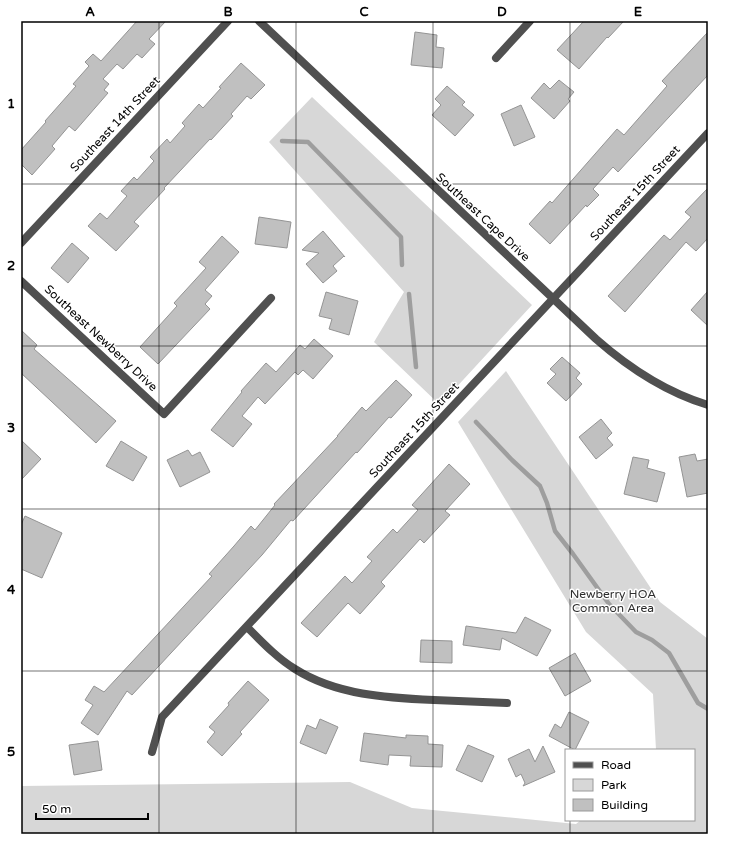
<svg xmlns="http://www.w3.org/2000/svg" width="729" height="855" viewBox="0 0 729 855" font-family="'Varela Round',sans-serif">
<rect width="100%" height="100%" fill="#fff"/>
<!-- green -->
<path fill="#d7d7d7" d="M312 97 532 305 440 405 374 342 404 292 269 142Z
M506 371 660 602 708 639V834H21V786L350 782 412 808 576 824 581 820H694V750H656L653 694 586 632 458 422Z"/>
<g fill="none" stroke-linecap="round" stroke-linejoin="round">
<!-- stream -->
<path stroke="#9e9e9e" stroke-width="4.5" d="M282 141 308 142 401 237 402 265
M409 294 416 367
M476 422 512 460 540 486 547 503 555 531 573 554 609 604 636 632 652 640 669 653 698 703 708 709"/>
</g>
<!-- building -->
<path fill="#c0c0c0" stroke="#949494" d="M137 21H166L149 39 155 44 142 58 137 54 123 69 117 64 103 79 109 84 104 90 108 93 75 131 69 126 52 146 55 149 32 175 21 164V150L46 122 45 121 76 86 73 84 89 66 85 62 93 54 101 61Z
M584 21H624L608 38 607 37 579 69 557 50Z
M415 32 437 35 436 47 444 48 442 68 411 65Z
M708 32V75L618 172 613 167 593 189 599 195 587 207 586 205 550 244 529 224 550 201 552 203 617 129 624 135 667 86 662 81Z
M241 63 265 85 251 99 247 96 231 114 233 116 211 140 210 139 164 188 165 189 134 222 139 226 116 251 88 226 100 213 107 219 127 196 121 191 134 177 137 180 154 161 150 157 167 139 170 143 185 126 182 123 199 104 203 108 221 88 219 87Z
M559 80 574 92 568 99 570 101 554 119 531 98 544 83 550 89Z
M447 86 465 102 462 105 474 115 455 136 432 115 441 105 435 99Z
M521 105 535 137 514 146 501 114Z
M708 188V238L696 251 686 242 625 312 608 296 664 235 670 240 691 217 685 212Z
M259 217 291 222 287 248 255 244Z
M323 231 345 257 344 256 333 266 337 271 323 283 306 264 319 253 302 250Z
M222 236 239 252 205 290 212 296 205 304 210 309 158 364 140 347 177 306 174 303 206 268 199 262Z
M72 243 89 258 68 283 51 268Z
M708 291V326L691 310Z
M326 292 358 301 349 335 329 329 332 319 319 316Z
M21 330 37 345 34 349 116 421 96 443 21 373Z
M314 339 333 356 313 379 303 370 298 375 295 372 265 404 258 397 242 416 252 424 233 447 211 430 242 392 241 391 266 363 276 372 300 345 305 349Z
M562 357 580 373 576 378 582 384 566 401 547 383 556 374 550 369Z
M396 380 412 395 391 418 389 417 357 453 356 452 293 521 291 520 262 555 132 695 127 691 98 735 81 723 93 705 85 700 94 686 104 692 212 576 209 574 234 546 251 526 255 530 275 505 274 504 338 436H337L362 407 366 411Z
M601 419 612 433 607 438 613 445 596 459 579 437Z
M21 440 41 459 21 480Z
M121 441 147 457 133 481 106 466Z
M188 450 192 456 200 452 210 472 180 487 167 460Z
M695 454 697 461 708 459V493L687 497 679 457Z
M633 457 649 460 647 468 665 473 657 502 624 494Z
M449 464 470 484 445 511 450 515 424 543 420 539 381 582 385 586 360 614 348 603 317 637 301 623 345 576 352 583 372 561 367 557 393 529 397 533 418 510 412 505Z
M25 516 62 533 42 578 21 569V525Z
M525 617 551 630 537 656 502 638 500 650 463 645 466 626 516 633Z
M421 640 452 641V663L420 662Z
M575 653 591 681 565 696 549 668Z
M248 681 269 700 240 732 242 734 222 756 207 742 215 732 209 727 229 705 228 703Z
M569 712 589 722 575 750 549 736 555 724 561 728Z
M320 719 338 727 326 754 300 743 307 725 316 729Z
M364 733 406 738V735L428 736V744L443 745 442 767 410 766 411 756 389 755 388 765 360 761Z
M98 741 102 770 74 775 69 745Z
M468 745 494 756 482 782 456 770Z
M543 746 555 772 523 786 525 783 521 774 516 777 508 759 529 749 535 762Z"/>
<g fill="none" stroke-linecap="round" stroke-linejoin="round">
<!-- minor -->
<path stroke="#505050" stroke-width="8" d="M259 21 596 339C629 368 665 392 708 405
M496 58 530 21
M21 243 228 21
M21 281 164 414 271 298
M247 627C262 642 277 658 295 669 336 695 387 698 434 700 458 701 483 702 507 703
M152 752 162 717 708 133"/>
</g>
<!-- grid -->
<path fill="none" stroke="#000" stroke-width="1" stroke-opacity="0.55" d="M159 21V834M296 21V834M433 21V834M570 21V750M21 184H708M21 346H708M21 509H708M21 671H708M570 820V834"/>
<g text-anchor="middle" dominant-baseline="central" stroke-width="3" stroke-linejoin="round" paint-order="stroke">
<!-- street labels -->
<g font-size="12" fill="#000" stroke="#fff">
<text transform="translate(115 124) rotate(-47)">Southeast 14th Street</text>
<text transform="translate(635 193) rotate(-47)">Southeast 15th Street</text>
<text transform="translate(483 217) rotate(43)">Southeast Cape Drive</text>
<text transform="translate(101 338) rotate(43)">Southeast Newberry Drive</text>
<text transform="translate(414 430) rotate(-47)">Southeast 15th Street</text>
</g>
<!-- park labels -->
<g font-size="12" fill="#2e2e2e" stroke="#fff">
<text x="613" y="594">Newberry HOA<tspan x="613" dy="14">Common Area</tspan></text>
</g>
</g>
<!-- border -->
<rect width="729" height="855" fill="none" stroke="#ffffff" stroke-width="44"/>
<!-- legend -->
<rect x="565" y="749" width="130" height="72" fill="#ffffff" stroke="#999999"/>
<rect x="573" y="762" width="20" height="6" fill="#505050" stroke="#999999"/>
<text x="601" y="769" font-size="12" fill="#000000">Road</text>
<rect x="573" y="779" width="20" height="12" fill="#d7d7d7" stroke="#999999"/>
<text x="601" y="789" font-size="12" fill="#000000">Park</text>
<rect x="573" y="799" width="20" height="12" fill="#c0c0c0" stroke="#999999"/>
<text x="601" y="809" font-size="12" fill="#000000">Building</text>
<!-- scale -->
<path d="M36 813v6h112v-6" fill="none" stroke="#000000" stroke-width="2"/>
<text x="42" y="813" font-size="12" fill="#000000" stroke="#ffffff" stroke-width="3" paint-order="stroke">50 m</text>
<rect x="22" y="22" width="685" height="811" fill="none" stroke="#000" stroke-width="1.5"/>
<g font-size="13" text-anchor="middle" font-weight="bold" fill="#000">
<text x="90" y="16">A</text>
<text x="228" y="16">B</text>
<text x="364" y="16">C</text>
<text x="502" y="16">D</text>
<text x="638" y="16">E</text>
<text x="11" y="108">1</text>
<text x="11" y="270">2</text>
<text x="11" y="432">3</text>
<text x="11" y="594">4</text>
<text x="11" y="756">5</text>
</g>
</svg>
